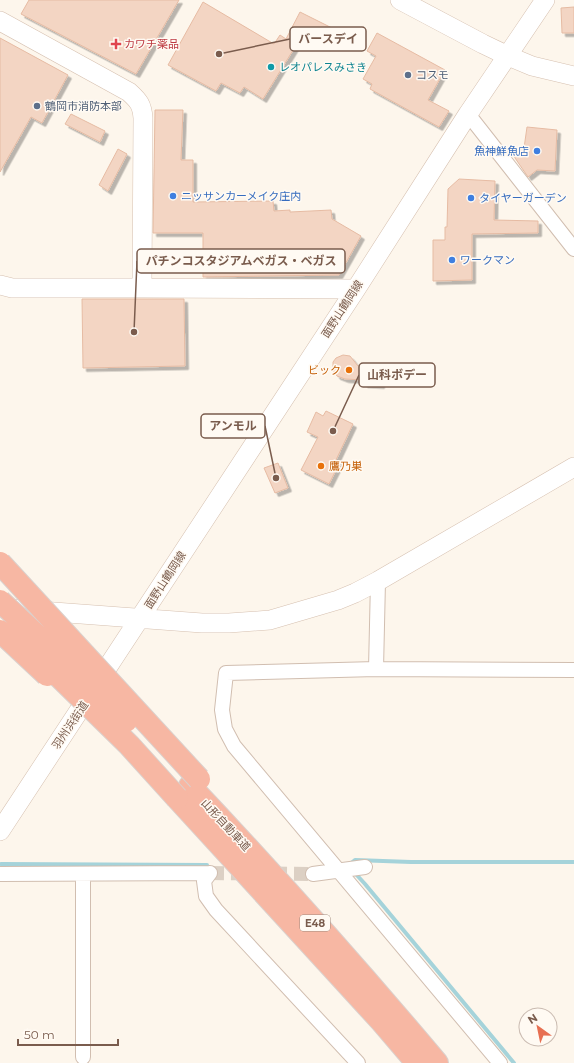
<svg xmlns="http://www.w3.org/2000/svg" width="574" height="1063" viewBox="0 0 574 1063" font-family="Montserrat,'Noto Sans JP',sans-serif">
<defs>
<filter id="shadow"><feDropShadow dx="3.5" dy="3.5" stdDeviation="0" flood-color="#0004"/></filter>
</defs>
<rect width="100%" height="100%" fill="#fdf6ec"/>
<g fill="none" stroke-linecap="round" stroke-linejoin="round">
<!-- stream -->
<path stroke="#a5d3da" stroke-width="4" d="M1 864 207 865
M350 864 355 860 411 862H574
M354 872 365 884 514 1063"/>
</g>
<!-- building -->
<path fill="#f3d5c3" stroke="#e6bba3" filter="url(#shadow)" d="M29 0H179L136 74 21 14Z
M203 2 274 44 280 35 286 39 300 12 336 30 327 47 303 34 263 99 244 87 240 93 221 83 216 91 168 65Z
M574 7V33H562L561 8Z
M377 33 445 70 428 100 449 111 439 127 370 89 372 84 363 79 376 56 367 51Z
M0 38 68 75 42 123 31 117 0 172Z
M155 110H183L181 160H193V202L273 201 274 211 290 210V212L331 210 332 219 361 236 339 275 203 277V233H153Z
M71 114 105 131 100 142 65 124Z
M527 127 557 130 555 171 537 170 528 177 513 155 524 148Z
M118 149 127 154 108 191 99 185Z
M459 179 495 181 494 220 538 221V233L472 234V280L433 281V240H445V227H447L448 189Z
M82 299H184L185 366 83 368Z
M343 355 350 356 358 366H365V370L382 371 381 385 364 384V380L345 379 337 376 333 370V362L336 358Z
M326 411 353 424 336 460 340 462 329 484 301 470 318 437 307 432 316 412 323 416Z
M278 463 288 488 275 493 264 468Z"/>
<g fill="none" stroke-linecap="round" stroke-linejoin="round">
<!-- street-tunnel -->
<path stroke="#dcd0c4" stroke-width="14" stroke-dasharray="14 7" stroke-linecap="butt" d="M210 873 313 874"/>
<!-- street casing -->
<g stroke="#d1beb0" stroke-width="16">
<path id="street" d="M468 114 574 249
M378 581 376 669 226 673 222 710 225 729 234 746 500 1063
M376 669 574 670
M210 873 204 881 206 896 216 910 358 1063
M0 874 210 873
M83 874V1057
M313 874 365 867"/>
</g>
<!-- secondary casing -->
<g stroke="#d6c0b0" stroke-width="20">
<path id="secondary" d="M400 0 483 44 508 56 532 66 574 76
M0 21 129 92C139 101 142 105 143 118L142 288H12L0 285
M142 288 356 289
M0 608 202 623H229L270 620 338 600 355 593 378 581 574 467
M0 831 356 289 468 114 545 0"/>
</g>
<!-- highway casing -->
<g stroke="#dad1cd" stroke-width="24">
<path id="highway" d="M190 786C275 876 357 968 437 1063
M177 798 382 1022 417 1063"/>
</g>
<!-- street -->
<use href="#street" stroke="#fff" stroke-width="14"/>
<!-- secondary -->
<use href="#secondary" stroke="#fff" stroke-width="19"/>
<!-- highway -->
<use href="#highway" stroke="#f7b7a3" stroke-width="22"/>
<!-- highway-bridge casing -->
<g stroke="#dad1cd" stroke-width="24" stroke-linecap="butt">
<path id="highway-bridge" d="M0 563 199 779
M0 601 107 701 126 721
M0 631 47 675
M41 659 129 745 177 798"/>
</g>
<!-- highway-bridge -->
<use href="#highway-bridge" stroke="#f7b7a3" stroke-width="22"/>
</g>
<!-- markers -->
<path fill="#e0444e" stroke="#fffaf3" stroke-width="1.5" d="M114 38h4v4h4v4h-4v4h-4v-4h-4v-4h4z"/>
<circle fill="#0f9aa8" stroke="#fffaf3" stroke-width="1.5" cx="271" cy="67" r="4"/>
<g fill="#5c6f8a" stroke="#fffaf3" stroke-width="1.5">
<circle cx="408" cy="75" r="4"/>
<circle cx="37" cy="106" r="4"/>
</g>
<g fill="#3f7fe0" stroke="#fffaf3" stroke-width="1.5">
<circle cx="537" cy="151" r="4"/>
<circle cx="173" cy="196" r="4"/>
<circle cx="471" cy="198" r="4"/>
<circle cx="452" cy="260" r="4"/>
</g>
<g fill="#e8710a" stroke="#fffaf3" stroke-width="1.5">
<circle cx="349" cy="370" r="4"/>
<circle cx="321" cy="466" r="4"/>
</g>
<g text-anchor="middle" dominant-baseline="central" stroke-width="3" stroke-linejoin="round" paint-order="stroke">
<!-- shield labels -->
<rect fill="#fffaf3" stroke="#a28b7f" stroke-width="1" x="300" y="915" width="30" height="16" rx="3"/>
<g font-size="10" font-weight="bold" fill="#7a5c4d">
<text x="315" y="923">E48</text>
</g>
<!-- health labels -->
<g font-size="11" fill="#be3a42" stroke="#fffaf3" text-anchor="start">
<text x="124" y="44">カワチ薬品</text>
</g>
<!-- culture labels -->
<g font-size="11" fill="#0d838f" stroke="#fffaf3" text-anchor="start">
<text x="279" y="67">レオパレスみさき</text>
</g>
<!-- service labels -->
<g font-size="11" fill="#4e5e75" stroke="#fffaf3" text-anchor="start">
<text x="416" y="75">コスモ</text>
<text x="45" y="106">鶴岡市消防本部</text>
</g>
<!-- shop labels -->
<g font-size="11" fill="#366cbe" stroke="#fffaf3" text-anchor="start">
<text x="529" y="151" text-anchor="end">魚神鮮魚店</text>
<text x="181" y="196">ニッサンカーメイク庄内</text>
<text x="479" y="198">タイヤーガーデン</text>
<text x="460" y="260">ワークマン</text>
</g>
<!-- street labels -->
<g font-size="11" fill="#7a5c4d" stroke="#fffaf3">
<text transform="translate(342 309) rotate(-57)">面野山鶴岡線</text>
<text transform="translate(165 580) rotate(-57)">面野山鶴岡線</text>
<text transform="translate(70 725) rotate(-56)">羽州浜街道</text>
<text transform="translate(226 825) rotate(47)">山形自動車道</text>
</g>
<!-- food labels -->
<g font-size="11" fill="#c56008" stroke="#fffaf3" text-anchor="end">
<text x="341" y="370">ビック</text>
<text x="329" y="466" text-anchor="start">鷹乃巣</text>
</g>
</g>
<!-- callouts -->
<path fill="none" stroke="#7a5c4d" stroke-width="1.5" d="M219 54L290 39M134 332L137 261M333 431L359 375M276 478L265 426"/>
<g fill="#7a5c4d" stroke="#fffaf3" stroke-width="1.5">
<circle cx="219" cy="54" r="4"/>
<circle cx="134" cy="332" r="4"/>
<circle cx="333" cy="431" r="4"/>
<circle cx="276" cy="478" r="4"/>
</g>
<g fill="#fffaf3" stroke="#7a5c4d" stroke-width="1.5">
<rect x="290" y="27" width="76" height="24" rx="4"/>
<rect x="137" y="249" width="208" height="24" rx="4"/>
<rect x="359" y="363" width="76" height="24" rx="4"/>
<rect x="201" y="414" width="64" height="24" rx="4"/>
</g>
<g font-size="12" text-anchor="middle" font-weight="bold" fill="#7a5c4d">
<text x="328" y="43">バースデイ</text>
<text x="241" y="265">パチンコスタジアムベガス・ベガス</text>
<text x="397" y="379">山科ボデー</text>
<text x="233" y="430">アンモル</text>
</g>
<!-- north arrow -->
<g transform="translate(538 1027) rotate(327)"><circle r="19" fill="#fffaf3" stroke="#cabbb1"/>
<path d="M0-3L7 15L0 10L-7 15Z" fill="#e76f51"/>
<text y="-6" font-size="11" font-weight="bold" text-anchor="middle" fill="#7a5c4d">N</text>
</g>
<!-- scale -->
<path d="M18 1039v6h100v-6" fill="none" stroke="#7a5c4d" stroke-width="2"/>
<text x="24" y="1039" font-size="12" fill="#7a5c4d" stroke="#fffaf3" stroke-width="3" paint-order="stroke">50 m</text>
</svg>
